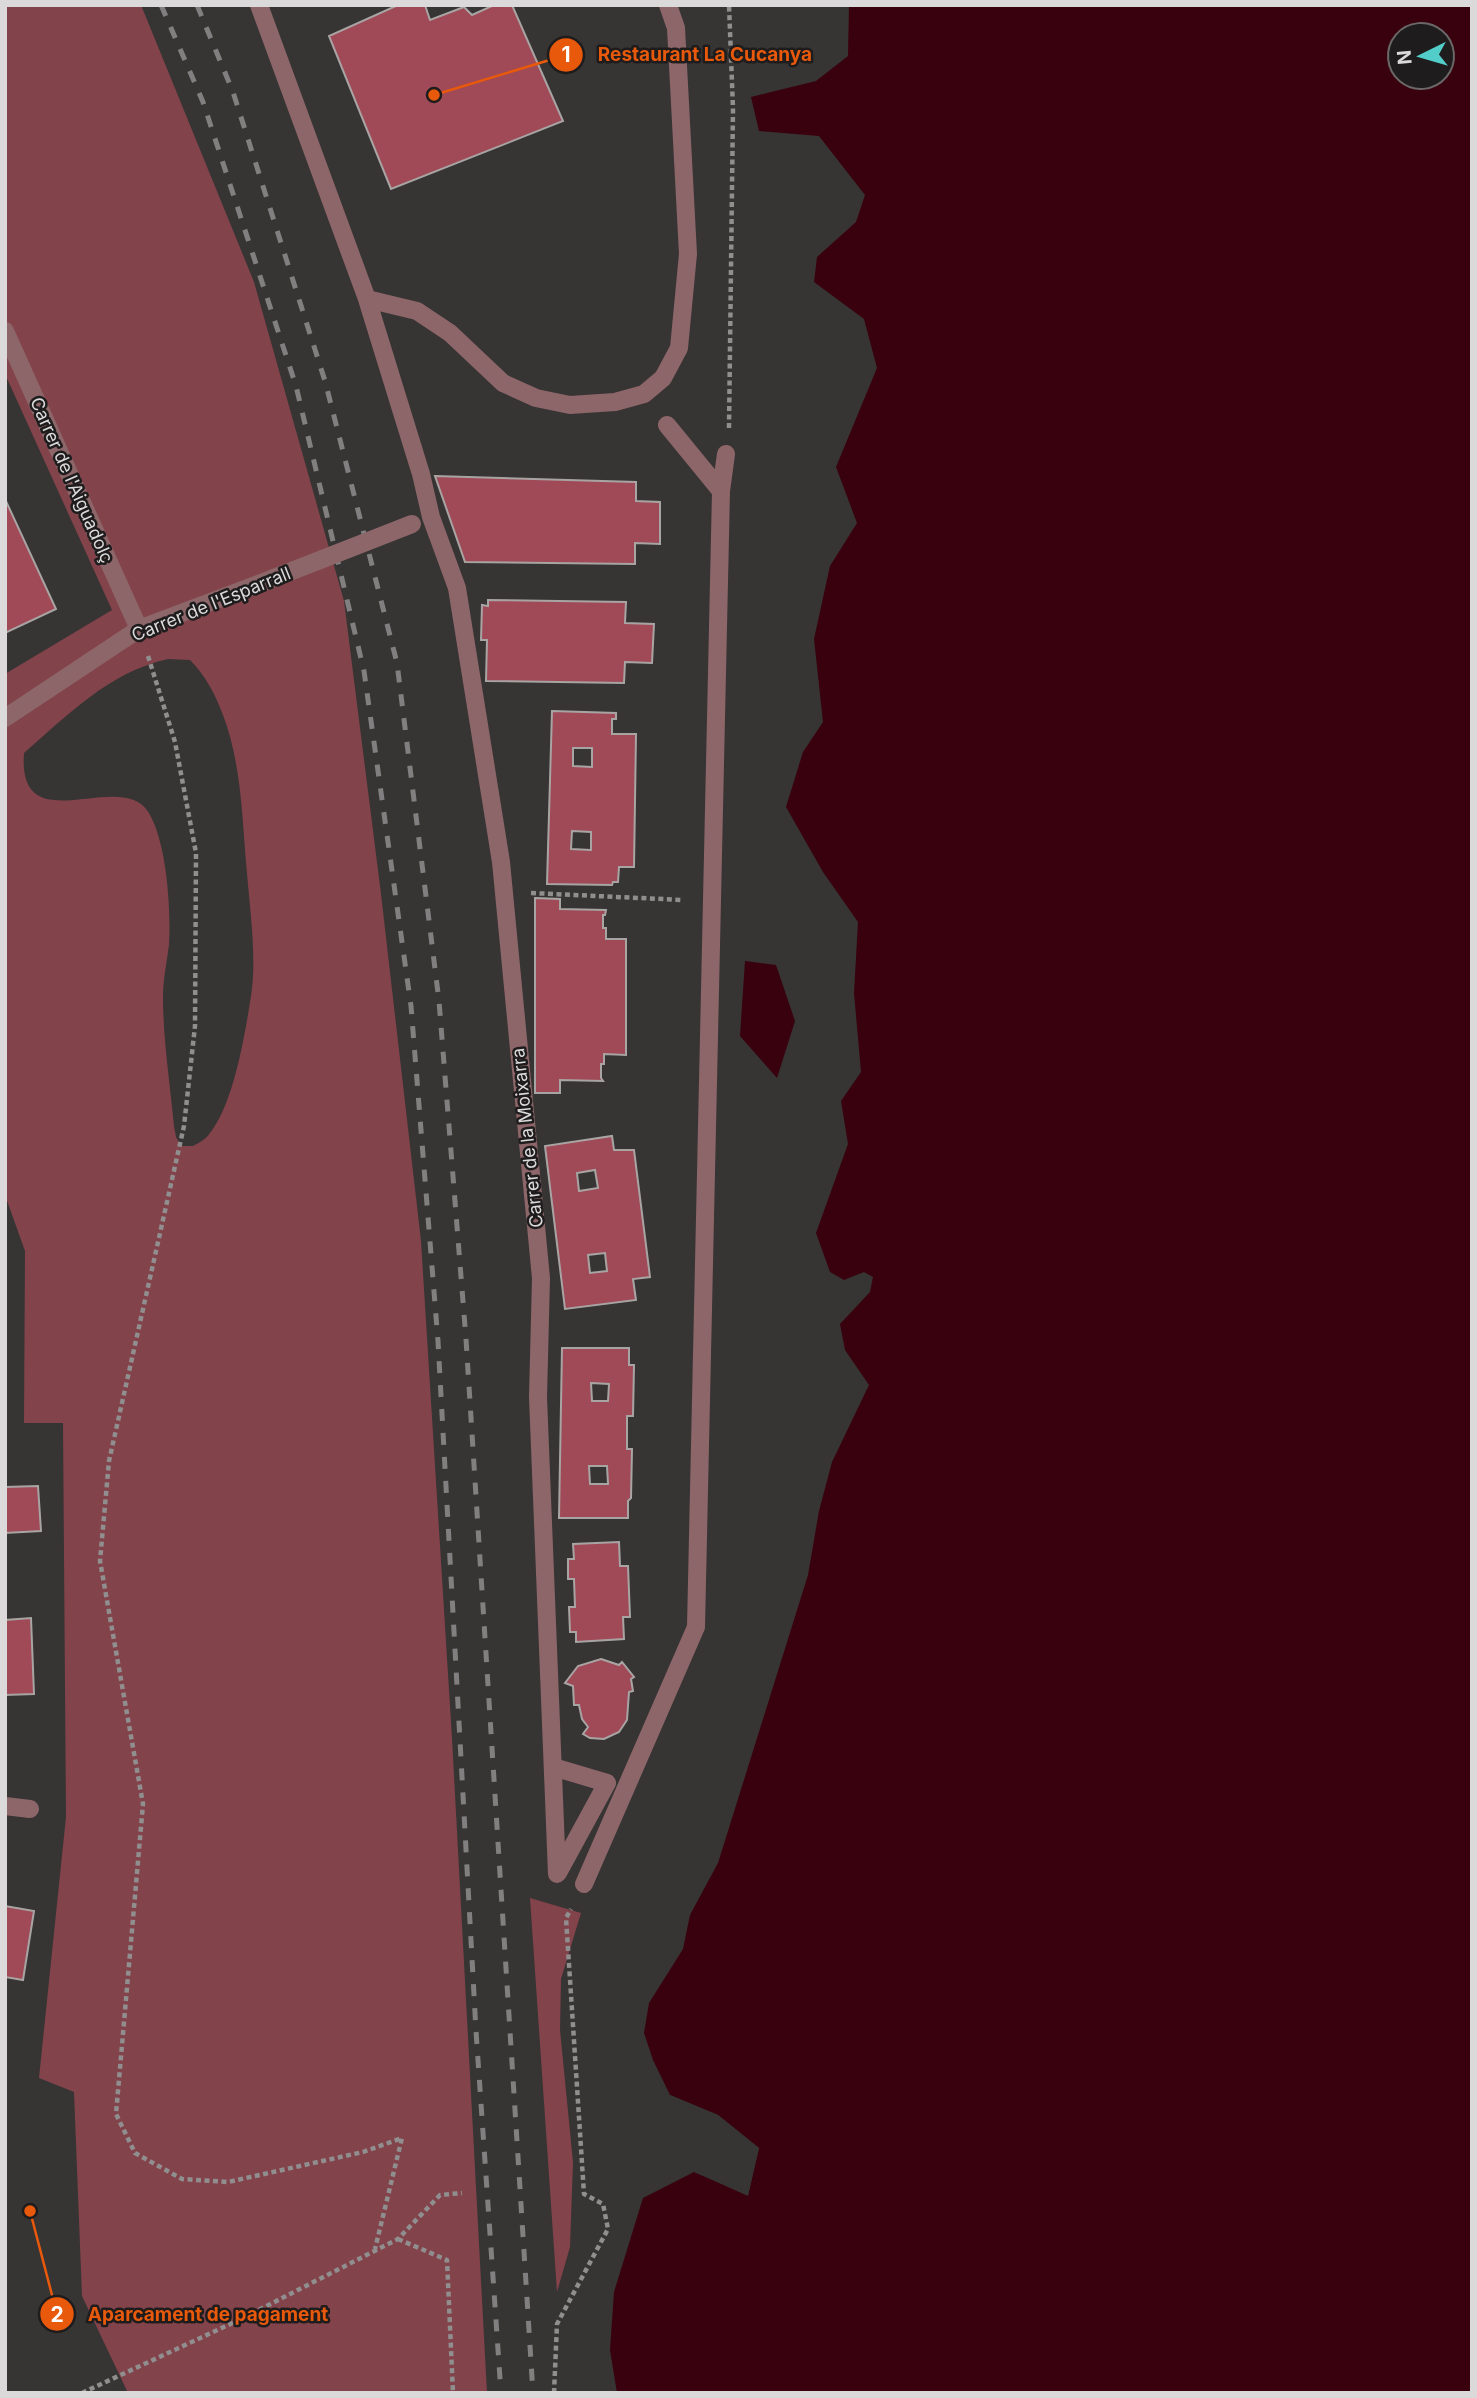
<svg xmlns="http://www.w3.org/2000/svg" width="1477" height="2398" viewBox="0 0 1477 2398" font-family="Inter,sans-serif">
<rect width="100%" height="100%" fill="#373434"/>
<!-- green -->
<path fill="#83434b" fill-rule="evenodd" d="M5 5H141L254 282 344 601 381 894 421 1241 452 1738 487 2393H128L82 2296 74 2092 39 2078 66 1817 63 1423H24L25 1251 5 1195V674L112 610 5 374ZM168 659 190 660C206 676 215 694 223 715 242 765 242 820 247 873 250 911 257 958 251 996 245 1034 234 1103 210 1133 206 1139 199 1143 193 1146H181L176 1137 174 1126C170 1083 163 1040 163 997 163 979 167 962 169 944 171 909 167 844 149 813 122 766 17 845 24 753 68 715 109 672 168 659Z
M530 1898 581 1913 561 1979 560 2030 573 2162 570 2247 557 2292Z"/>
<!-- water -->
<path fill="#39000e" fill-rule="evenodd" d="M849 5H1472V2393H617L610 2350 614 2292 643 2198 694 2172 748 2195 759 2148 718 2115 670 2095 653 2060 644 2033 649 2003 683 1949 690 1915 718 1863 808 1575 819 1511 832 1462 869 1385 845 1350 840 1324 870 1292 873 1277 864 1272 844 1280 830 1272 816 1233 848 1144 841 1101 861 1072 854 993 858 922 823 872 786 807 803 752 823 722 814 639 830 566 857 523 836 467 877 368 864 319 814 282 817 257 856 222 865 195 819 136 759 131 751 97 816 81 848 56ZM1400 35H1442V77H1400Z
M745 961 776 965 795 1021 777 1078 740 1036Z"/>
<!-- pier -->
<path fill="#373434" d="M670 2095 718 2115 759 2148 748 2196 690 2170 695 2169 746 2191 755 2149 716 2118 668 2098Z"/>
<!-- building -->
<path fill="#9f4a56" stroke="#a9a4a4" stroke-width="2" fill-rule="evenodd" d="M398 5H425L430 20 464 7 472 15 494 5H512L563 121 391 189 329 36Z
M435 476 636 482V501L660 502V544L635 543V564L465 562Z
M5 499 56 609 5 633Z
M488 600 626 602 625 623 654 624 652 663 625 662 624 683 486 681 487 640H481L482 605 488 606Z
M552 711 616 713V719H612V734H636L634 867H619L618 882H613L612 885 547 884ZM573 748H592V767L573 766ZM572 831 591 832V850L571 849Z
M535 898 560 899V909L606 910 605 915H603V928H606V939H626V1055L604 1054V1064H601V1078L603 1081 560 1080V1093H535Z
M612 1136 614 1150H634L650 1277 633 1279 636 1300 565 1309 545 1146ZM595 1170 598 1188 579 1191 577 1173ZM605 1253 607 1271 590 1273 588 1255Z
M562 1348H629V1365H634L633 1416H627V1449H632L631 1498 628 1501V1518H559ZM591 1383 609 1384 608 1401H592ZM589 1466H607L608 1484H590Z
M38 1486 41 1531 5 1533V1487Z
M619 1542 620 1566H628L630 1617H623L624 1639 576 1642V1632H570L569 1607H575L574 1579H568V1559H574L573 1544Z
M31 1618 34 1694 5 1695V1620Z
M601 1659 619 1665 622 1662 634 1677 631 1679 633 1691 629 1692 627 1720 619 1732 604 1739 590 1738 583 1734 588 1727 582 1719 579 1705H574L573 1686 565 1683 578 1666Z
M5 1906 34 1911 23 1980 5 1977Z"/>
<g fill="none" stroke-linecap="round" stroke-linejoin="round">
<!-- path -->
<path stroke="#908e8e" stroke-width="4.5" stroke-dasharray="5 3.5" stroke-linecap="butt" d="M729 428 733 109 729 5
M148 656 175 742 196 853 195 1026 184 1126 109 1461 100 1561 143 1804 116 2114 135 2153 182 2179 228 2182 363 2152 402 2138 375 2249
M531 893 683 900
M398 2239 447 2260 453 2393
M82 2393 241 2319 398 2239 440 2195 462 2193
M554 2393 557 2324 608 2229 603 2204 584 2194 566 1918 571 1909"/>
<!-- minor -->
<path stroke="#8d6669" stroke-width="18" d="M259 5 367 299 421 474 431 517 457 588 501 862 541 1278 538 1397 557 1874
M367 299 417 311 450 333 503 383 536 398 570 405 615 402 644 394 663 378 679 348 688 254 676 28 668 5
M5 331 139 629
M667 425 721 491
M5 718 139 629 274 578
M553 1767 607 1783 558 1873
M5 1806 30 1809
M584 1884 696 1627 721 491 726 454"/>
<!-- rail -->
<path stroke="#817f7f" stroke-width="5" stroke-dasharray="12 12" stroke-linecap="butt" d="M161 5 203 102 296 386 364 671 411 1006 438 1341 476 2031 501 2393
M197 5 233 92 325 381 397 663 439 1001 466 1339 533 2393"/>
<!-- minor-bridge -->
<path stroke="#8d6669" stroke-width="18" d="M274 578 412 524"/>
</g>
<g text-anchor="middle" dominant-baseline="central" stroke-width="5" stroke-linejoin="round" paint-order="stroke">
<!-- street labels -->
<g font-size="18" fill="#dbd9d9" stroke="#1e1c1c">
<text transform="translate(72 480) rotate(66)">Carrer de l'Aiguadolç</text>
<text transform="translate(211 604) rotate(-22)">Carrer de l'Esparrall</text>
<text transform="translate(527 1138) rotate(-96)">Carrer de la Moixarra</text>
</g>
</g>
<!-- callouts -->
<path fill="none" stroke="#e8590c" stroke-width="2.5" d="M434 95L566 55M30 2211L57 2314"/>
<g fill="#e8590c" stroke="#1e1c1c" stroke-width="2.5">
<circle cx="434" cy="95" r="7"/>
<circle cx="30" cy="2211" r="7"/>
<circle cx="566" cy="55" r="18"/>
<circle cx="57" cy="2314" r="18"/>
</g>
<g font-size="21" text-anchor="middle" font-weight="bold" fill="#fff">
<text x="566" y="62">1</text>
<text x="57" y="2322">2</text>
</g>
<g font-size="19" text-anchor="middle" font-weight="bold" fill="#e8590c" stroke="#1e1c1c" stroke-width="5" stroke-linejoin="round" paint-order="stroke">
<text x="705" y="61">Restaurant La Cucanya</text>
<text x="208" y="2321">Aparcament de pagament</text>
</g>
<!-- border -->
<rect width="1477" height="2398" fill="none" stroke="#dbd9d9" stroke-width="14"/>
<!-- north arrow -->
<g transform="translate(1421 56) rotate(265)"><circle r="33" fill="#1e1c1c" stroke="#6a6868" stroke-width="2"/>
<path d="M0-5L12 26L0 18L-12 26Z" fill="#53cdca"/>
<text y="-10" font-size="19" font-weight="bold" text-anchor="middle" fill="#dbd9d9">N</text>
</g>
</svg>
